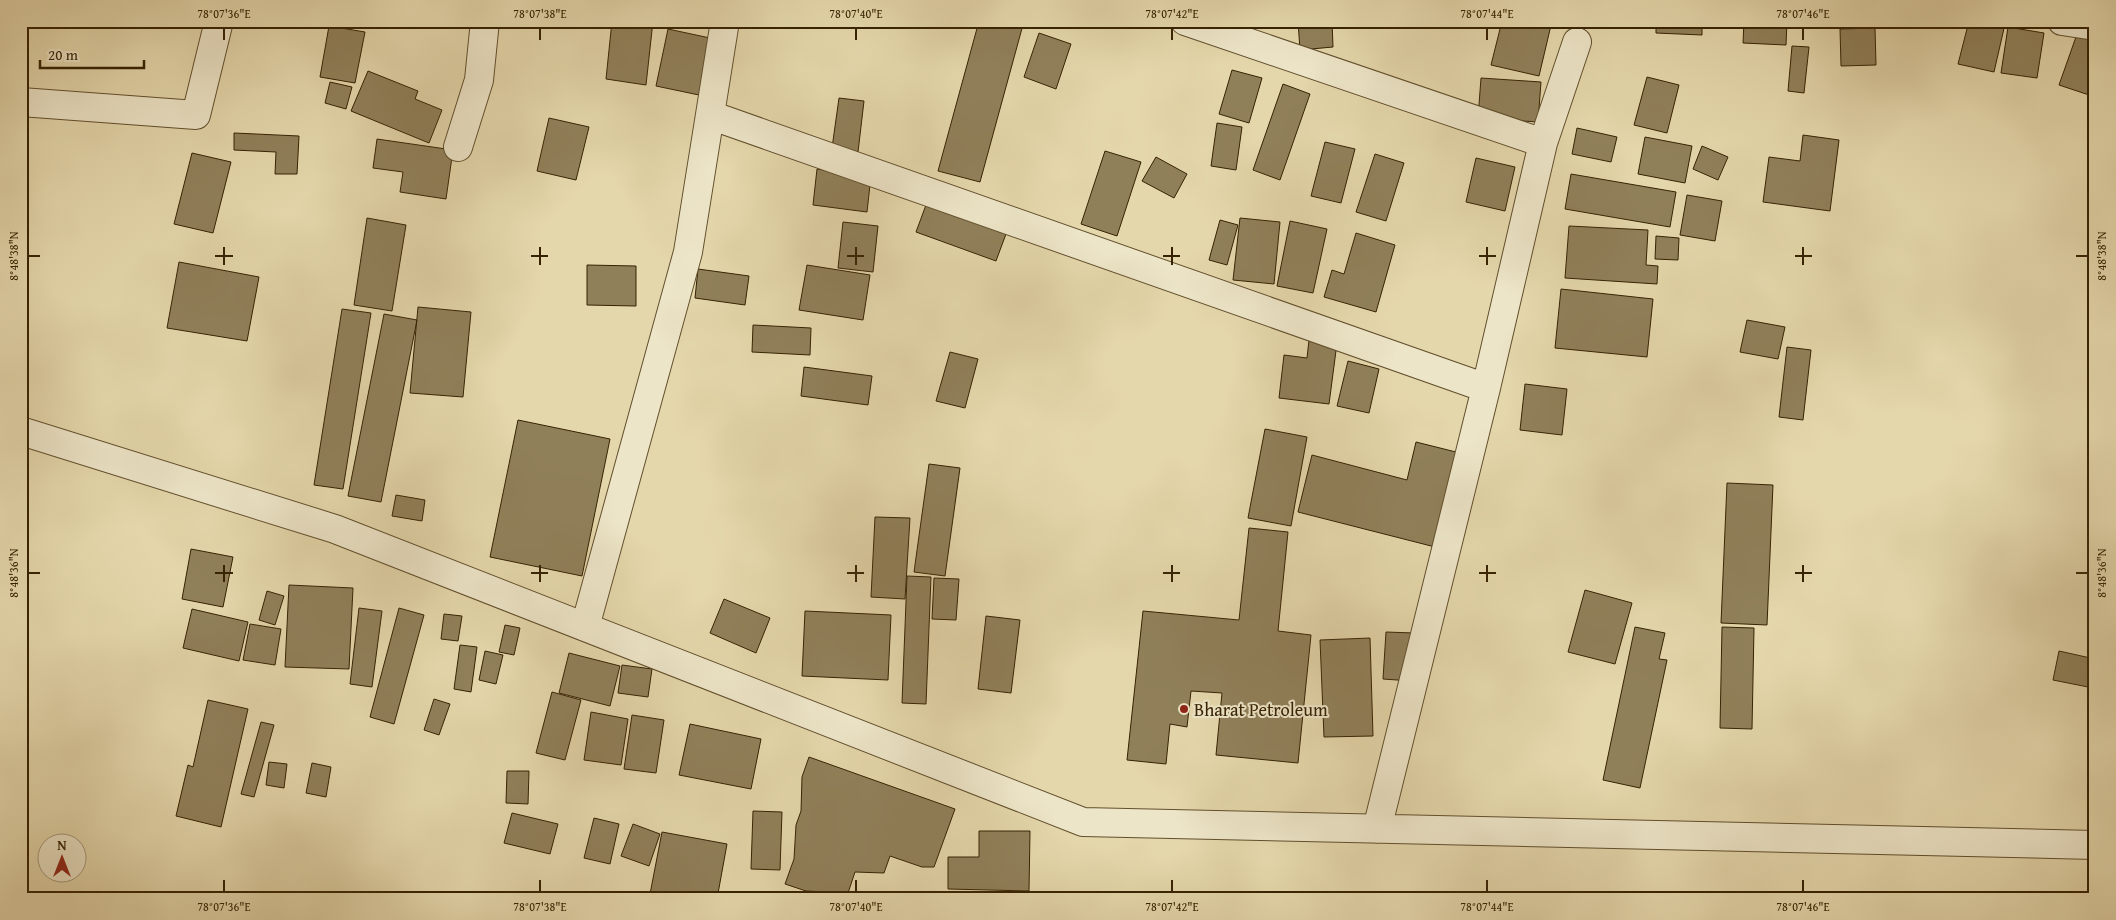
<svg xmlns="http://www.w3.org/2000/svg" width="2116" height="920" viewBox="0 0 2116 920" font-family="'Gentium Book Plus',serif">
<rect width="100%" height="100%" fill="#e4d7ab"/>
<filter id="stains"><feTurbulence type="fractalNoise" baseFrequency=".004" numOctaves="4"/><feColorMatrix values="0 0 0 0 .2 0 0 0 0 .09 0 0 0 0 .02 0 0 0 .5 -.17"/></filter>
<radialGradient id="worn" r=".72"><stop offset=".6" stop-color="#630" stop-opacity="0"/><stop offset="1" stop-color="#630" stop-opacity=".3"/></radialGradient>
<!-- building -->
<path fill="#90805a" stroke="#362203" d="M612 21H653L646 85 606 79Z
M979 21H1024L980 182 938 171Z
M1298 21H1332L1333 47 1300 50Z
M1502 21H1552L1539 76 1491 65Z
M1656 21H1702V35L1656 33Z
M1744 21H1787L1786 45 1743 43Z
M1969 21H1993L2005 24 1994 72 1958 64Z
M329 26 365 32 355 83 320 77Z
M2008 27 2044 33 2037 78 2001 73Z
M1875 28 1876 65 1841 66 1840 29Z
M668 29 710 38 699 95 656 86Z
M1039 33 1071 44 1056 89 1024 77Z
M2077 34 2095 40V97L2059 85Z
M1792 46 1809 47 1804 93 1788 91Z
M1232 70 1262 78 1249 123 1219 114Z
M368 71 418 91 415 99 442 110 429 143 351 111Z
M1647 77 1679 85 1667 133 1634 125Z
M1481 78 1541 82 1538 122 1478 118Z
M330 82 352 87 346 109 325 103Z
M1283 84 1310 94 1280 180 1253 170Z
M839 98 864 101 858 152 832 148Z
M549 118 589 127 576 180 537 171Z
M1217 123 1242 127 1236 170 1211 166Z
M1577 128 1617 137 1611 162 1572 154Z
M234 133 299 136 297 174H275L276 152 234 150Z
M1803 135 1839 140 1830 211 1763 202 1769 157 1800 161Z
M1645 137 1692 146 1685 183 1638 174Z
M377 139 453 150 446 199 400 192 403 172 373 168Z
M1325 142 1355 149 1341 203 1311 196Z
M1702 146 1728 157 1718 180 1693 169Z
M1105 151 1141 162 1117 236 1081 224Z
M192 153 231 162 213 233 174 224Z
M1375 154 1404 163 1386 221 1356 212Z
M1156 157 1187 174 1174 198 1142 181Z
M1476 158 1515 167 1505 211 1466 202Z
M817 169 871 176 867 212 813 205Z
M1571 174 1676 192 1670 227 1565 209Z
M1687 195 1722 201 1715 241 1680 235Z
M926 205 1006 234 996 261 916 232Z
M367 218 406 225 392 311 354 305Z
M1240 218 1280 222 1274 284 1233 280Z
M1220 220 1238 225 1227 265 1209 260Z
M1290 221 1327 229 1313 293 1277 286Z
M843 222 878 226 873 272 838 268Z
M1569 226 1648 230 1646 265 1658 266 1657 284 1565 278Z
M1356 233 1395 245 1376 312 1324 297 1332 270 1344 274Z
M1656 236 1679 238 1678 260 1655 259Z
M179 262 259 277 247 341 167 328Z
M587 265 636 266V306L587 305Z
M807 265 870 275 863 320 799 310Z
M698 269 749 276 745 305 695 298Z
M1561 289 1653 299 1647 357 1555 348Z
M418 307 471 312 463 397 410 393Z
M342 309 371 313 343 489 314 485Z
M384 314 417 320 381 502 348 496Z
M1747 320 1785 327 1778 359 1740 352Z
M753 325 811 328 810 355 752 352Z
M1309 340 1337 343 1329 404 1279 398 1284 355 1307 358Z
M1787 347 1811 350 1803 420 1779 417Z
M950 352 978 359 965 408 936 401Z
M1348 361 1379 369 1369 413 1337 406Z
M804 367 872 376 868 405 801 396Z
M1525 384 1567 389 1562 435 1520 430Z
M518 420 610 439 582 576 490 557Z
M1265 429 1307 437 1291 526 1248 518Z
M1416 442 1464 454 1439 548 1298 512 1312 455 1407 480Z
M929 464 960 468 945 576 914 572Z
M1727 483 1773 485 1767 625 1721 623Z
M396 495 425 500 422 521 392 516Z
M875 517 910 518 905 599 871 597Z
M1249 528 1288 532 1278 631 1311 635 1298 763 1216 755 1222 693 1191 691 1187 727 1170 724 1166 764 1127 760 1143 611 1239 620Z
M191 549 233 557 223 607 182 599Z
M907 576 931 577 926 704 902 703Z
M934 578 959 579 956 620 932 619Z
M289 585 353 588 349 669 285 667Z
M1585 590 1632 603 1615 664 1568 652Z
M267 591 284 596 275 625 259 620Z
M724 599 770 618 756 653 710 633Z
M359 608 382 611 372 687 350 684Z
M399 608 424 615 394 724 370 717Z
M192 609 248 622 239 661 183 648Z
M805 611 891 615 888 680 802 676Z
M444 614 462 616 458 641 441 639Z
M986 616 1020 620 1011 693 978 689Z
M250 624 281 629 275 665 243 660Z
M505 625 520 628 514 655 499 652Z
M1635 627 1665 633 1659 659 1667 660 1640 788 1603 780Z
M1722 627 1754 628 1752 729 1720 728Z
M1386 632 1414 633 1411 681 1383 679Z
M1370 638 1373 736 1324 737 1320 640Z
M460 645 477 647 471 692 454 689Z
M485 651 503 655 496 684 479 680Z
M2059 651 2095 659 2093 688 2053 680Z
M569 653 620 666 610 706 559 693Z
M622 665 652 669 648 697 618 693Z
M552 692 581 700 565 760 536 753Z
M434 699 450 704 439 735 424 730Z
M208 700 248 709 221 827 176 816 188 765 193 767Z
M591 712 628 719 621 765 584 760Z
M632 715 664 720 656 773 624 769Z
M261 722 274 725 254 797 241 794Z
M690 724 761 739 751 789 679 775Z
M809 757 955 809 934 867H922L890 856 884 873 855 872 848 893 806 891 785 884 794 859 796 825 801 811 802 777Z
M269 762 287 764 284 788 266 785Z
M312 763 331 767 326 797 306 793Z
M507 771H529L528 804 506 803Z
M753 811 782 812 780 870 751 869Z
M512 813 558 824 550 854 504 843Z
M594 818 619 824 610 864 584 858Z
M633 824 660 834 649 866 621 856Z
M979 831H1030L1029 891 948 889V857H979Z
M662 832 727 844 717 899H676L650 894Z"/>
<g fill="none" stroke-linecap="round" stroke-linejoin="round">
<!-- minor casing -->
<g stroke="#624f2d" stroke-width="30">
<path id="minor" d="M1185 21 1543 143
M2062 21 2095 26
M21 102 196 115 219 21
M710 115 1486 388
M458 147 479 80 485 21
M21 431 335 529 1083 822 2095 845
M585 627 688 252 725 21
M1377 829 1486 388 1543 143 1577 42"/>
</g>
<!-- minor -->
<use href="#minor" stroke="#ede5c8" stroke-width="28"/>
</g>
<!-- ticks -->
<path fill="none" stroke="#362203" stroke-width="2" d="M224 28V40M540 28V40M856 28V40M1172 28V40M1487 28V40M1803 28V40M224 247V265M540 247V265M856 247V265M1172 247V265M1487 247V265M1803 247V265M28 256H40M215 256H233M531 256H548M847 256H864M1163 256H1180M1479 256H1496M1795 256H1812M2076 256H2088M224 565V582M540 565V582M856 565V582M1172 565V582M1487 565V582M1803 565V582M28 573H40M215 573H233M531 573H548M847 573H864M1163 573H1180M1479 573H1496M1795 573H1812M2076 573H2088M224 880V892M540 880V892M856 880V892M1172 880V892M1487 880V892M1803 880V892"/>
<!-- markers -->
<circle fill="#8f2418" stroke="#ede5c8" stroke-width="2" cx="1184" cy="709" r="5"/>
<g text-anchor="middle" dominant-baseline="central" stroke-width="4" stroke-linejoin="round" paint-order="stroke">
<!-- poi labels -->
<g font-size="18" fill="#362203" stroke="#ede5c8" text-anchor="start">
<text x="1194" y="709">Bharat Petroleum</text>
</g>
</g>
<!-- margin -->
<rect width="2116" height="920" fill="none" stroke="#e4d7ab" stroke-width="55"/>
<!-- north arrow -->
<g transform="translate(62 858)"><circle r="24" fill="#ede5c8" stroke="#a49779"/>
<path d="M0-4L9 19L0 12L-9 19Z" fill="#8f2418"/>
<text y="-8" font-size="14" font-weight="bold" text-anchor="middle" fill="#362203">N</text>
</g>
<!-- scale -->
<path d="M40 60v8h104v-8" fill="none" stroke="#362203" stroke-width="2.5"/>
<text x="48" y="60" font-size="15" fill="#362203" stroke="#ede5c8" stroke-width="4" paint-order="stroke">20 m</text>
<rect x="28" y="28" width="2060" height="864" fill="none" stroke="#362203" stroke-width="2"/>
<g font-size="12" text-anchor="middle" fill="#362203">
<text x="224" y="18">78°07'36"E</text>
<text x="540" y="18">78°07'38"E</text>
<text x="856" y="18">78°07'40"E</text>
<text x="1172" y="18">78°07'42"E</text>
<text x="1487" y="18">78°07'44"E</text>
<text x="1803" y="18">78°07'46"E</text>
<text transform="translate(14 256) rotate(-90)" y="4">8°48'38"N</text>
<text transform="translate(2102 256) rotate(-90)" y="4">8°48'38"N</text>
<text transform="translate(14 573) rotate(-90)" y="4">8°48'36"N</text>
<text transform="translate(2102 573) rotate(-90)" y="4">8°48'36"N</text>
<text x="224" y="911">78°07'36"E</text>
<text x="540" y="911">78°07'38"E</text>
<text x="856" y="911">78°07'40"E</text>
<text x="1172" y="911">78°07'42"E</text>
<text x="1487" y="911">78°07'44"E</text>
<text x="1803" y="911">78°07'46"E</text>
</g>
<rect width="100%" height="100%" filter="url(#stains)"/>
<rect width="100%" height="100%" fill="url(#worn)"/>
</svg>
